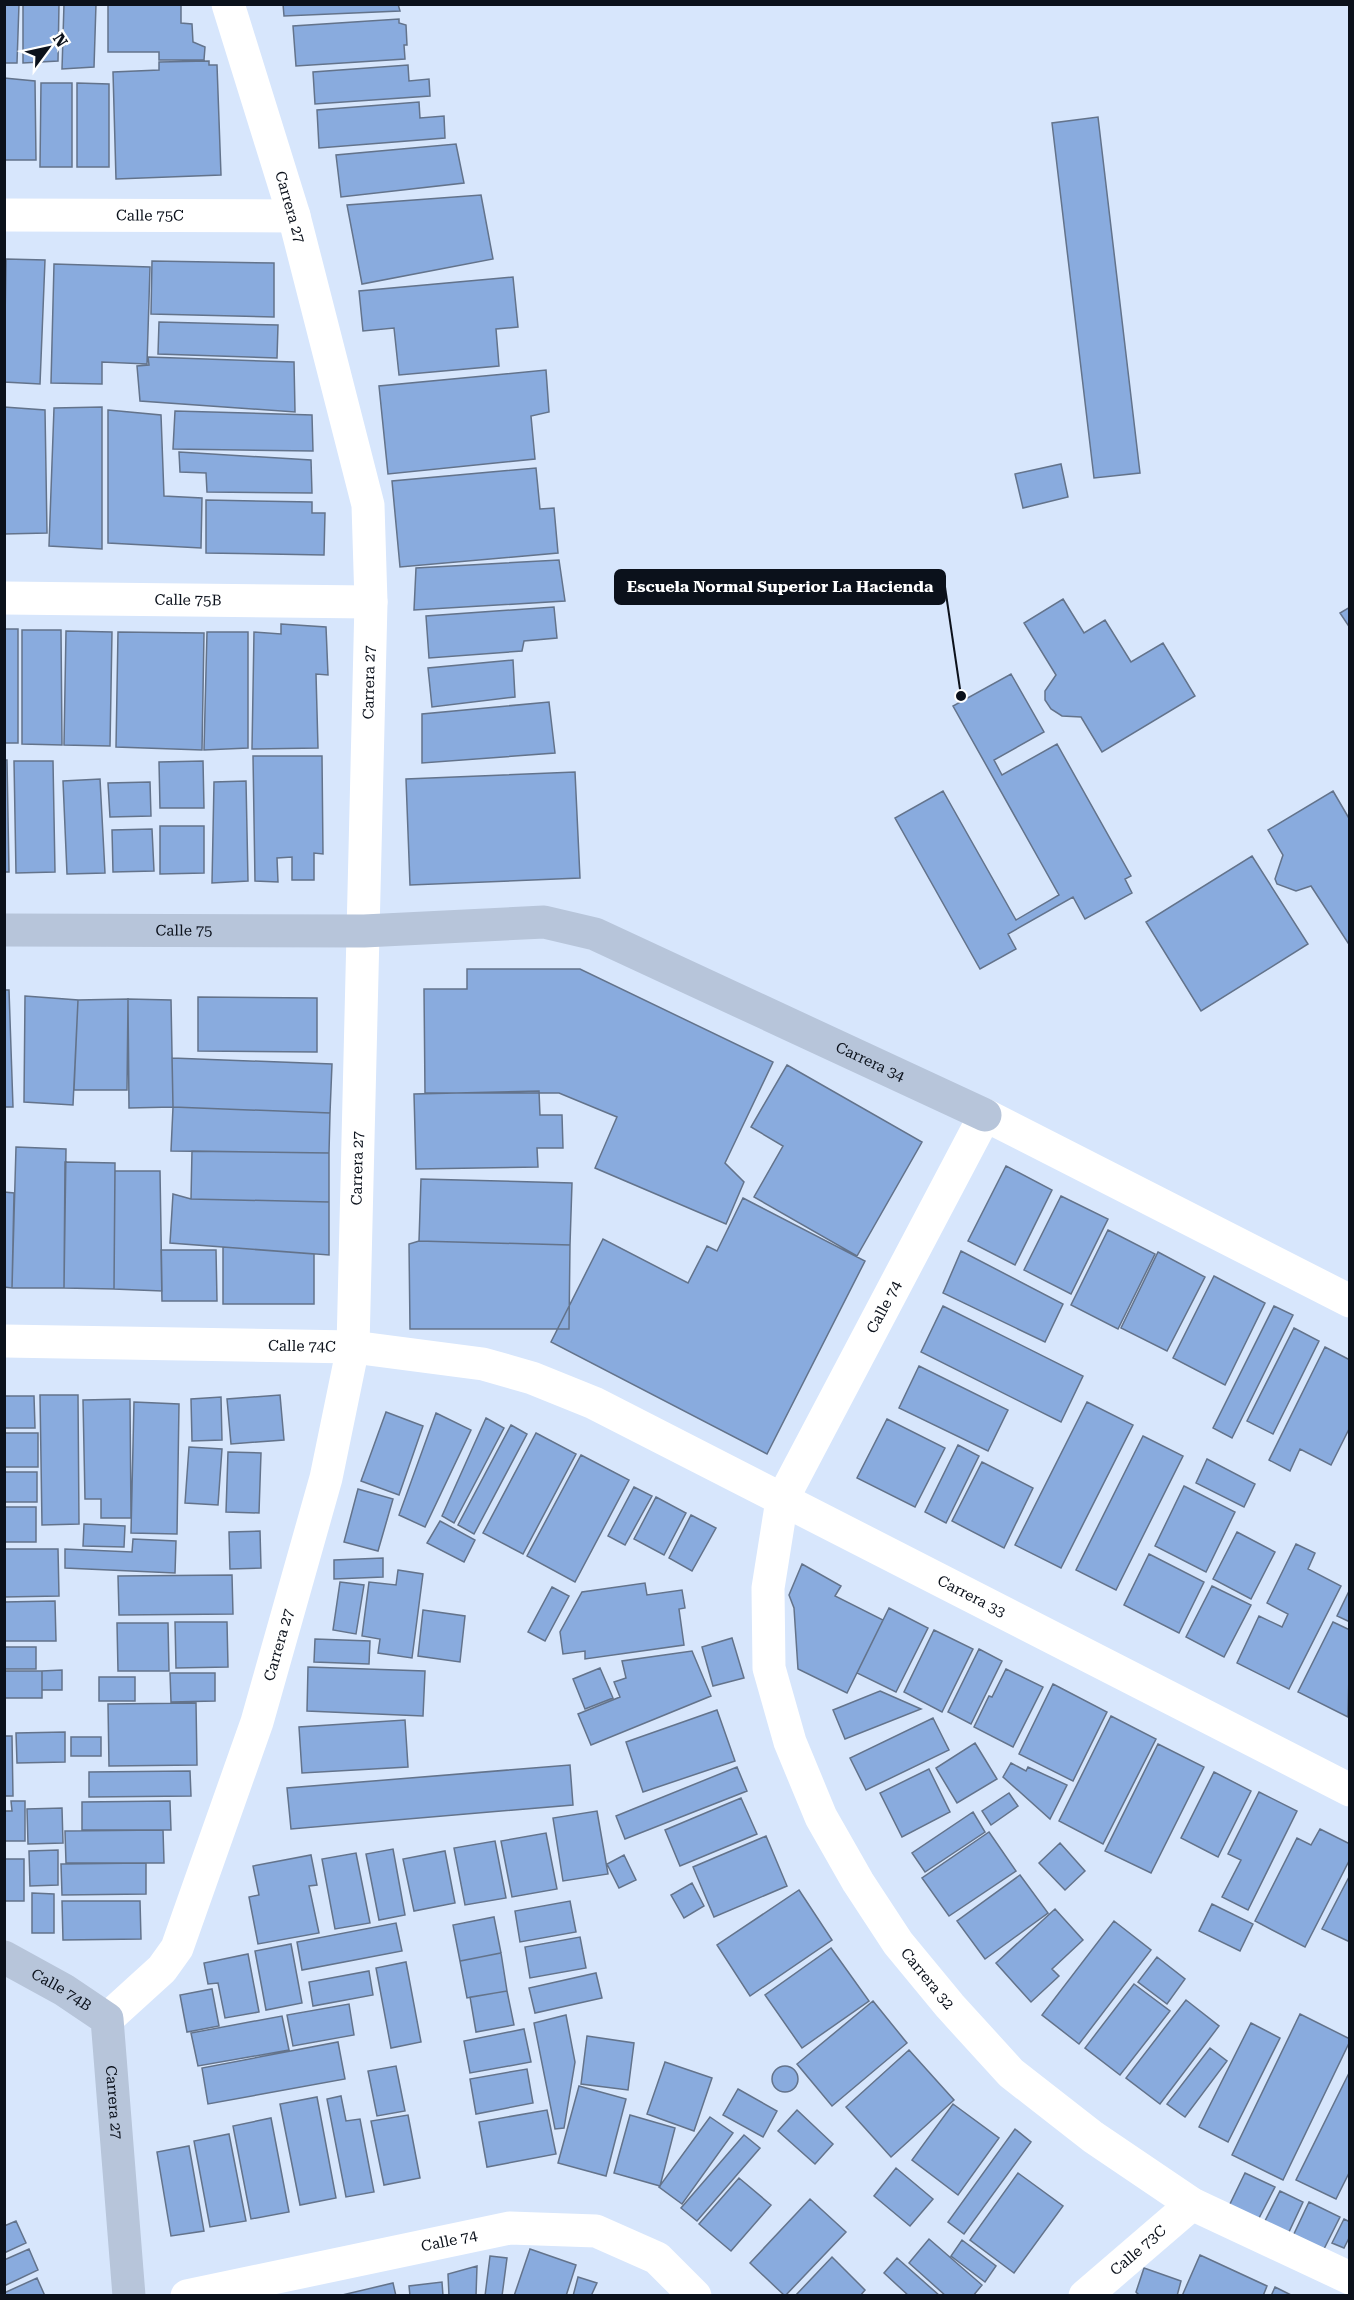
<svg xmlns="http://www.w3.org/2000/svg" width="1354" height="2300" viewBox="0 0 1354 2300" font-family="'Roboto Serif',serif">
<rect width="100%" height="100%" fill="#d7e6fc"/>
<!-- building -->
<path fill="#89abde" stroke="#63738b" stroke-width="1.5" d="M4 4H19L17 63H4Z
M23 4H59L58 61 23 63Z
M64 4H96L94 67 62 69Z
M108 4H181V23L192 24 193 42 205 47 204 60H159V52H108Z
M283 4H398L400 11 284 16Z
M399 19V23L406 25 407 45H404L405 59 296 66 293 26Z
M209 61V65H217L221 175 116 179 113 72 159 70V62Z
M408 65 409 81 429 79 430 96 315 104 313 72Z
M4 78 35 81 36 160H5Z
M41 83H72V167H40Z
M77 83 109 84V167H77Z
M419 102 420 118 444 116 445 138 319 148 317 110Z
M1098 117 1140 473 1094 478 1052 123Z
M456 144 464 183 341 197 336 155Z
M481 195 493 259 362 284 347 205Z
M6 259 45 260 40 384 4 382Z
M152 261 274 263V317L151 314Z
M54 264 150 267 147 364 102 362V384L51 383Z
M513 277 518 327 496 329 499 366 399 375 394 328 363 331 359 291Z
M159 322 278 325 277 358 158 354Z
M148 357 294 362 295 412 140 401 137 366 149 365Z
M546 370 549 412 531 416 535 459 388 474 379 386Z
M4 407 45 410 47 533 4 534Z
M102 407V549L49 546 54 408Z
M108 410 161 415 164 496 202 498 201 548 108 543Z
M175 411 312 415 313 451 173 449Z
M179 452 311 460 312 493 207 492 206 473 180 472Z
M1061 464 1068 497 1023 508 1015 474Z
M536 468 540 509 554 508 558 553 400 567 392 481Z
M206 500 312 502V513H325L324 555 206 553Z
M559 560 565 601 414 610 416 568Z
M1063 599 1084 633 1105 620 1131 662 1163 643 1195 696 1102 752 1081 717 1062 716 1051 709 1045 700V691L1056 675 1024 623Z
M554 607 557 638 524 641 522 651 429 658 426 616Z
M1350 607V628L1340 613Z
M281 624 326 627 328 675 316 674 318 748 252 749 254 632 281 634Z
M4 629H18V743H4Z
M22 630H61L62 745 22 744Z
M66 631 112 632 110 746 64 745Z
M118 632 204 633 202 750 116 747Z
M207 632H248V748L204 750Z
M513 660 515 697 432 707 428 668Z
M1011 674 1044 732 994 760 1002 775 1057 744 1131 876 1125 879 1132 893 1085 919 1073 897 1008 934 1016 949 980 969 895 818 943 791 1016 920 1059 895 953 706Z
M549 702 555 753 422 763V714Z
M253 756H322L323 854 314 853V880H292V857L277 858 278 882 255 881Z
M4 760H7L9 872H4Z
M14 761H53L55 872 16 873Z
M203 761 204 808H160L159 762Z
M575 772 580 878 410 885 406 779Z
M100 779 105 873 67 874 63 781Z
M246 781 248 881 212 883 214 782Z
M150 782 151 816 110 817 108 783Z
M1333 791 1350 820V946L1311 886 1296 891 1277 884 1275 879 1283 855 1268 830Z
M160 826H204V873L160 874Z
M152 829 154 871 113 872 112 830Z
M1252 856 1308 944 1201 1011 1146 922Z
M467 969H580L773 1062 725 1163 744 1182 726 1224 595 1168 617 1117 559 1093H425L424 989H467Z
M4 990H9L13 1107H4Z
M25 996 78 1000 73 1105 24 1102Z
M198 997 317 998V1052L198 1051Z
M128 999 171 1000 173 1107 129 1108Z
M128 999 127 1090H74L78 1000Z
M172 1058 332 1064 330 1113 173 1107Z
M787 1065 922 1142 857 1256 754 1197 783 1146 751 1127Z
M539 1091 540 1115H562L563 1148H537L538 1167 416 1169 414 1094Z
M173 1107 330 1113 329 1153 171 1151Z
M16 1147 66 1149 64 1288H12Z
M192 1151 329 1153V1202L191 1199Z
M65 1162 115 1163 114 1289 64 1288Z
M1006 1166 1052 1190 1015 1265 968 1241Z
M115 1171H160L162 1291 114 1289Z
M421 1179 572 1183 570 1245 419 1241Z
M4 1192 14 1193 12 1288 4 1287Z
M173 1194 191 1199 329 1202V1255L170 1243Z
M1061 1196 1108 1219 1071 1294 1024 1270Z
M743 1198 865 1261 767 1454 551 1342 603 1239 688 1283 707 1246 717 1251Z
M1108 1230 1155 1254 1118 1329 1071 1305Z
M419 1241 570 1245 569 1329H410L409 1244Z
M223 1247 314 1254V1304H223Z
M161 1250H216L217 1301H162Z
M961 1251 1063 1304 1045 1342 943 1293Z
M1158 1252 1205 1277 1167 1351 1121 1328Z
M1214 1276 1265 1303 1225 1385 1173 1358Z
M943 1306 1083 1376 1061 1422 921 1352Z
M1274 1306 1293 1315 1232 1438 1213 1428Z
M1294 1328 1319 1341 1273 1434 1247 1421Z
M1325 1347 1350 1360V1427L1331 1465 1300 1449 1290 1471 1269 1460Z
M919 1366 1008 1410 988 1451 899 1408Z
M40 1395H78L79 1524 42 1525Z
M280 1395 284 1440 231 1444 227 1399Z
M4 1396H34L35 1428H4Z
M221 1397 222 1440 192 1441 191 1399Z
M130 1399 131 1518H101V1499H85L83 1400Z
M134 1402 179 1404 177 1534 131 1533Z
M1087 1402 1133 1425 1061 1568 1015 1545Z
M386 1412 423 1426 399 1495 361 1481Z
M436 1413 471 1430 425 1527 399 1515Z
M486 1418 504 1428 454 1523 442 1516Z
M887 1419 945 1448 915 1507 857 1478Z
M511 1425 527 1434 474 1534 458 1525Z
M4 1433H38V1467H4Z
M536 1433 576 1454 523 1554 483 1533Z
M1143 1436 1183 1456 1116 1590 1076 1570Z
M958 1445 979 1456 946 1523 925 1512Z
M189 1447 222 1449 218 1505 185 1503Z
M228 1452 261 1453 259 1513 226 1512Z
M581 1455 629 1480 575 1582 527 1556Z
M1207 1459 1255 1484 1244 1507 1196 1483Z
M982 1462 1033 1488 1004 1548 952 1521Z
M4 1472H37V1502H4Z
M1184 1486 1235 1512 1206 1572 1155 1546Z
M634 1487 652 1496 625 1545 608 1536Z
M358 1489 393 1499 378 1551 344 1542Z
M656 1497 686 1513 664 1555 634 1539Z
M4 1507H36V1542H4Z
M691 1515 716 1528 692 1571 669 1558Z
M440 1521 475 1540 464 1562 427 1543Z
M84 1524 125 1526 124 1547 83 1546Z
M260 1531 261 1568 230 1569 229 1532Z
M1237 1532 1275 1552 1251 1599 1213 1579Z
M133 1539 176 1541 175 1573 65 1568V1549L132 1552Z
M1296 1544 1315 1553 1308 1569 1341 1586 1289 1689 1237 1663 1259 1616 1282 1627 1288 1614 1267 1603Z
M4 1549H58L59 1596 4 1597Z
M1149 1554 1204 1582 1179 1633 1124 1605Z
M383 1558V1577L334 1579V1560Z
M802 1564 841 1586 835 1596 883 1620 847 1693 798 1669 794 1608 789 1595Z
M398 1570 423 1574 412 1658 378 1653 380 1639 362 1636 369 1582 396 1585Z
M232 1575 233 1614 119 1615 118 1576Z
M340 1582 364 1585 356 1634 333 1630Z
M645 1583 647 1595 682 1590 685 1608 679 1609 684 1645 585 1659V1651L563 1654 560 1632 582 1592Z
M1212 1586 1251 1605 1224 1657 1186 1637Z
M552 1587 569 1596 545 1641 528 1632Z
M1350 1589V1622L1337 1616Z
M55 1601 56 1641H4V1602Z
M889 1608 928 1628 896 1692 857 1673Z
M423 1610 465 1616 460 1662 418 1656Z
M175 1622H227L228 1667 176 1668Z
M1333 1622 1350 1630 1348 1717 1298 1692Z
M117 1623H168L169 1671H118Z
M934 1630 973 1649 942 1712 904 1692Z
M732 1638 744 1678 713 1686 702 1647Z
M315 1639 370 1641 369 1664 314 1662Z
M4 1647H36V1669H4Z
M979 1649 1002 1661 971 1724 948 1712Z
M692 1651 711 1696 591 1745 578 1714 620 1697 614 1682 626 1678 622 1661Z
M308 1667 425 1671 423 1716 307 1711Z
M600 1668 613 1698 585 1709 573 1679Z
M1006 1669 1043 1687 1013 1747 974 1727 989 1696 992 1697Z
M62 1670V1690H42V1671Z
M4 1671H42V1698H4Z
M170 1673H215V1701L171 1702Z
M99 1677H135V1701H99Z
M1053 1684 1107 1712 1073 1781 1019 1754Z
M880 1691 921 1709 845 1739 833 1710Z
M196 1703 197 1765 109 1766 108 1704Z
M717 1710 735 1761 643 1792 626 1742Z
M1111 1716 1156 1739 1103 1844 1059 1821Z
M933 1718 949 1750 866 1790 850 1758Z
M405 1720 408 1767 302 1773 299 1727Z
M65 1732V1762L17 1763 16 1733Z
M4 1736H12L13 1796H4Z
M71 1737H101V1756H71Z
M975 1743 997 1779 957 1803 936 1768Z
M1158 1744 1204 1767 1151 1873 1105 1851Z
M1011 1763 1026 1771 1028 1767 1067 1785 1050 1819 1003 1777Z
M570 1765 573 1805 291 1829 287 1788Z
M737 1767 747 1791 625 1839 616 1816Z
M929 1769 950 1812 902 1837 880 1793Z
M190 1771 191 1796 89 1797V1772Z
M1214 1772 1251 1791 1218 1857 1181 1838Z
M1259 1792 1297 1811 1248 1910 1222 1897 1241 1860 1228 1854Z
M1009 1793 1018 1806 991 1825 982 1811Z
M741 1798 757 1834 680 1866 665 1830Z
M11 1801H25V1841H4V1811H12Z
M170 1801 171 1830H82V1802Z
M62 1808 63 1843 28 1844 27 1809Z
M597 1811 608 1874 563 1881 553 1818Z
M973 1812 985 1832 925 1872 912 1853Z
M1320 1829 1350 1844V1859L1305 1947 1255 1921 1297 1838 1311 1845Z
M163 1830 164 1863H66L65 1831Z
M989 1832 1016 1871 949 1916 922 1878Z
M546 1833 557 1889 512 1897 501 1841Z
M766 1836 787 1886 714 1917 693 1867Z
M495 1841 506 1898 465 1905 454 1848Z
M1060 1843 1085 1871 1065 1890 1039 1863Z
M393 1849 405 1915 379 1920 366 1854Z
M58 1850V1885L30 1886 29 1851Z
M445 1851 455 1903 414 1911 403 1859Z
M356 1853 370 1923 335 1929 322 1859Z
M311 1855 317 1885 309 1886 319 1933 258 1944 249 1897 259 1895 253 1866Z
M624 1855 636 1880 619 1888 607 1864Z
M4 1859H24V1901H4Z
M146 1863V1894L62 1895 61 1864Z
M1020 1875 1048 1913 985 1959 957 1921Z
M1350 1875V1942L1322 1929Z
M692 1883 704 1906 684 1918 671 1895Z
M799 1890 832 1940 750 1996 717 1945Z
M32 1893 54 1894V1933H32Z
M62 1901H140L141 1939 63 1940Z
M570 1901 576 1932 520 1942 515 1911Z
M1212 1904 1253 1924 1240 1951 1199 1931Z
M1055 1909 1083 1940 1052 1969 1059 1976 1031 2002 996 1963Z
M494 1917 501 1953 460 1961 453 1925Z
M1114 1921 1151 1950 1079 2044 1042 2015Z
M396 1923 402 1951 302 1970 297 1942Z
M580 1937 586 1968 530 1978 525 1947Z
M291 1944 302 2003 266 2010 255 1951Z
M831 1948 869 2001 802 2048 765 1995Z
M501 1953 507 1991 467 1998 460 1961Z
M248 1954 259 2012 225 2018 218 1983 208 1984 204 1963Z
M1157 1957 1185 1979 1167 2004 1138 1982Z
M406 1962 421 2042 391 2048 376 1968Z
M369 1971 373 1995 313 2006 309 1982Z
M596 1973 602 1998 535 2013 529 1988Z
M1134 1984 1170 2011 1120 2075 1085 2048Z
M212 1989 219 2026 187 2032 180 1995Z
M507 1991 514 2025 476 2032 470 1997Z
M1186 2000 1219 2026 1160 2104 1126 2078Z
M873 2001 907 2043 832 2106 797 2064Z
M349 2004 354 2035 293 2046 287 2015Z
M1300 2014 1350 2039V2041L1283 2180 1232 2155Z
M566 2015 575 2062 564 2128 555 2129 534 2023Z
M282 2016 289 2050 198 2066 191 2033Z
M1251 2023 1280 2038 1228 2142 1199 2127Z
M524 2029 531 2062 470 2073 464 2041Z
M587 2036 634 2043 628 2090 581 2084Z
M338 2042 345 2079 208 2104 202 2068Z
M1210 2048 1227 2061 1185 2117 1167 2104Z
M909 2050 954 2100 891 2157 846 2107Z
M665 2062 712 2078 694 2131 647 2114Z
M772 2079a13 13 0 1 1 26 0a13 13 0 1 1-26 0Z
M396 2066 405 2111 377 2116 368 2071Z
M527 2069 533 2103 476 2114 470 2079Z
M1350 2071V2171L1336 2199 1296 2180Z
M579 2086 626 2099 606 2176 558 2163Z
M738 2089 777 2111 763 2137 723 2115Z
M341 2096 346 2121 360 2119 374 2192 346 2197 327 2099Z
M317 2097 336 2198 300 2205 280 2104Z
M953 2104 999 2138 958 2195 912 2160Z
M547 2110 556 2154 487 2167 479 2122Z
M797 2110 833 2144 815 2164 778 2131Z
M408 2115 420 2178 384 2185 371 2121Z
M630 2115 675 2128 660 2186 614 2173Z
M710 2117 733 2133 682 2204 659 2187Z
M271 2118 289 2212 251 2219 233 2126Z
M1015 2129 1031 2142 964 2234 948 2222Z
M229 2134 246 2221 210 2227 194 2141Z
M744 2135 760 2148 697 2221 681 2208Z
M189 2146 204 2231 171 2236 157 2152Z
M896 2168 933 2199 910 2226 874 2196Z
M1018 2173 1063 2206 1014 2273 970 2240Z
M1245 2173 1275 2187 1258 2220 1229 2206Z
M739 2178 771 2205 731 2251 699 2224Z
M1280 2191 1303 2202 1288 2234 1264 2223Z
M810 2199 846 2232 785 2296 750 2263Z
M1309 2202 1340 2217 1323 2251 1293 2236Z
M1344 2219 1350 2222V2236L1344 2248 1332 2243Z
M16 2221 26 2243 4 2253V2226Z
M929 2239 982 2285 973 2296H946L909 2263Z
M962 2240 996 2266 985 2282 951 2256Z
M29 2249 38 2270 4 2286V2260Z
M530 2249 576 2265 566 2296H514Z
M1200 2255 1267 2286 1263 2296H1182Z
M490 2256 507 2258 502 2296H485Z
M832 2257 865 2290 860 2296H795Z
M897 2258 940 2296H909L884 2273Z
M477 2266 476 2296H449L448 2274Z
M1144 2268 1181 2281 1177 2296H1140L1136 2292Z
M578 2277 597 2283 591 2296H573Z
M37 2278 45 2296H4V2293Z
M442 2282 443 2296H410L409 2286Z
M393 2283 396 2296H338Z
M1275 2287 1293 2296H1271Z"/>
<g fill="none" stroke-linecap="round" stroke-linejoin="round">
<!-- street -->
<g stroke="#fff" stroke-width="33">
<path id="s1" d="M4 215 294 216"/>
<path id="s2" d="M4 598 371 602"/>
<path id="s3" d="M1350 1301 985 1115 782 1500 768 1588 769 1668 790 1742 821 1817 858 1882 898 1943 950 2006 1011 2073 1093 2137 1192 2204 1350 2278"/>
<path id="s4" d="M4 1341 353 1347 483 1364 532 1378 594 1403 1350 1790"/>
<path id="s5" d="M107 2019 162 1969 177 1948 257 1722 326 1478 353 1347 371 602 368 505 294 216 228 4"/>
<path id="s6" d="M187 2296 510 2228 596 2231 657 2258 695 2296"/>
<path id="s7" d="M1085 2296 1192 2204"/>
</g>
<!-- secondary -->
<g stroke="#b7c5da" stroke-width="33">
<path id="s8" d="M4 930 364 931 544 922 595 934 985 1115"/>
<path id="s9" d="M4 1957 64 1990 107 2019 129 2296"/>
</g>
</g>
<g text-anchor="middle" dominant-baseline="central" stroke-width="4.5" stroke-linejoin="round" paint-order="stroke">
<!-- street labels -->
<g font-size="15" fill="#0b111b" stroke="#fff">
<text transform="translate(290 207) rotate(74)">Carrera 27</text>
<text stroke="none"><textPath href="#s1" startOffset="146">Calle 75C</textPath></text>
<text stroke="none"><textPath href="#s2" startOffset="184">Calle 75B</textPath></text>
<text stroke="none"><textPath href="#s5" startOffset="1392">Carrera 27</textPath></text>
<text stroke="none"><textPath href="#s8" startOffset="180">Calle 75</textPath></text>
<text stroke="none"><textPath href="#s8" startOffset="896">Carrera 34</textPath></text>
<text stroke="none"><textPath href="#s5" startOffset="906">Carrera 27</textPath></text>
<text transform="translate(884 1307) rotate(-62)">Calle 74</text>
<text stroke="none"><textPath href="#s4" startOffset="298">Calle 74C</textPath></text>
<text stroke="none"><textPath href="#s4" startOffset="1022">Carrera 33</textPath></text>
<text stroke="none"><textPath href="#s5" startOffset="420">Carrera 27</textPath></text>
<text stroke="none"><textPath href="#s3" startOffset="1366">Carrera 32</textPath></text>
<text stroke="none"><textPath href="#s9" startOffset="66">Calle 74B</textPath></text>
<text stroke="none"><textPath href="#s9" startOffset="204">Carrera 27</textPath></text>
<text stroke="none"><textPath href="#s6" startOffset="268">Calle 74</textPath></text>
<text stroke="none"><textPath href="#s7" startOffset="70">Calle 73C</textPath></text>
</g>
</g>
<!-- callouts -->
<path fill="none" stroke="#0b111b" stroke-width="2" d="M961 696L945 587"/>
<circle fill="#0b111b" stroke="#fff" stroke-width="2" cx="961" cy="696" r="6"/>
<rect fill="#0b111b" stroke="#0b111b" stroke-width="2" x="615" y="570" width="330" height="34" rx="6"/>
<g font-size="16" text-anchor="middle" font-weight="bold" fill="#fff">
<text x="780" y="592">Escuela Normal Superior La Hacienda</text>
</g>
<!-- border -->
<rect width="1354" height="2300" fill="none" stroke="#0b111b" stroke-width="12"/>
<!-- north arrow -->
<g transform="translate(48 48) rotate(57)" stroke="#ffffff" stroke-width="4.5" paint-order="stroke">
<path d="M0-4.5L10 22L0 15L-10 22Z" fill="#0b111b"/>
<text y="-9" font-size="16" font-weight="bold" text-anchor="middle" fill="#0b111b">N</text>
</g>
</svg>
